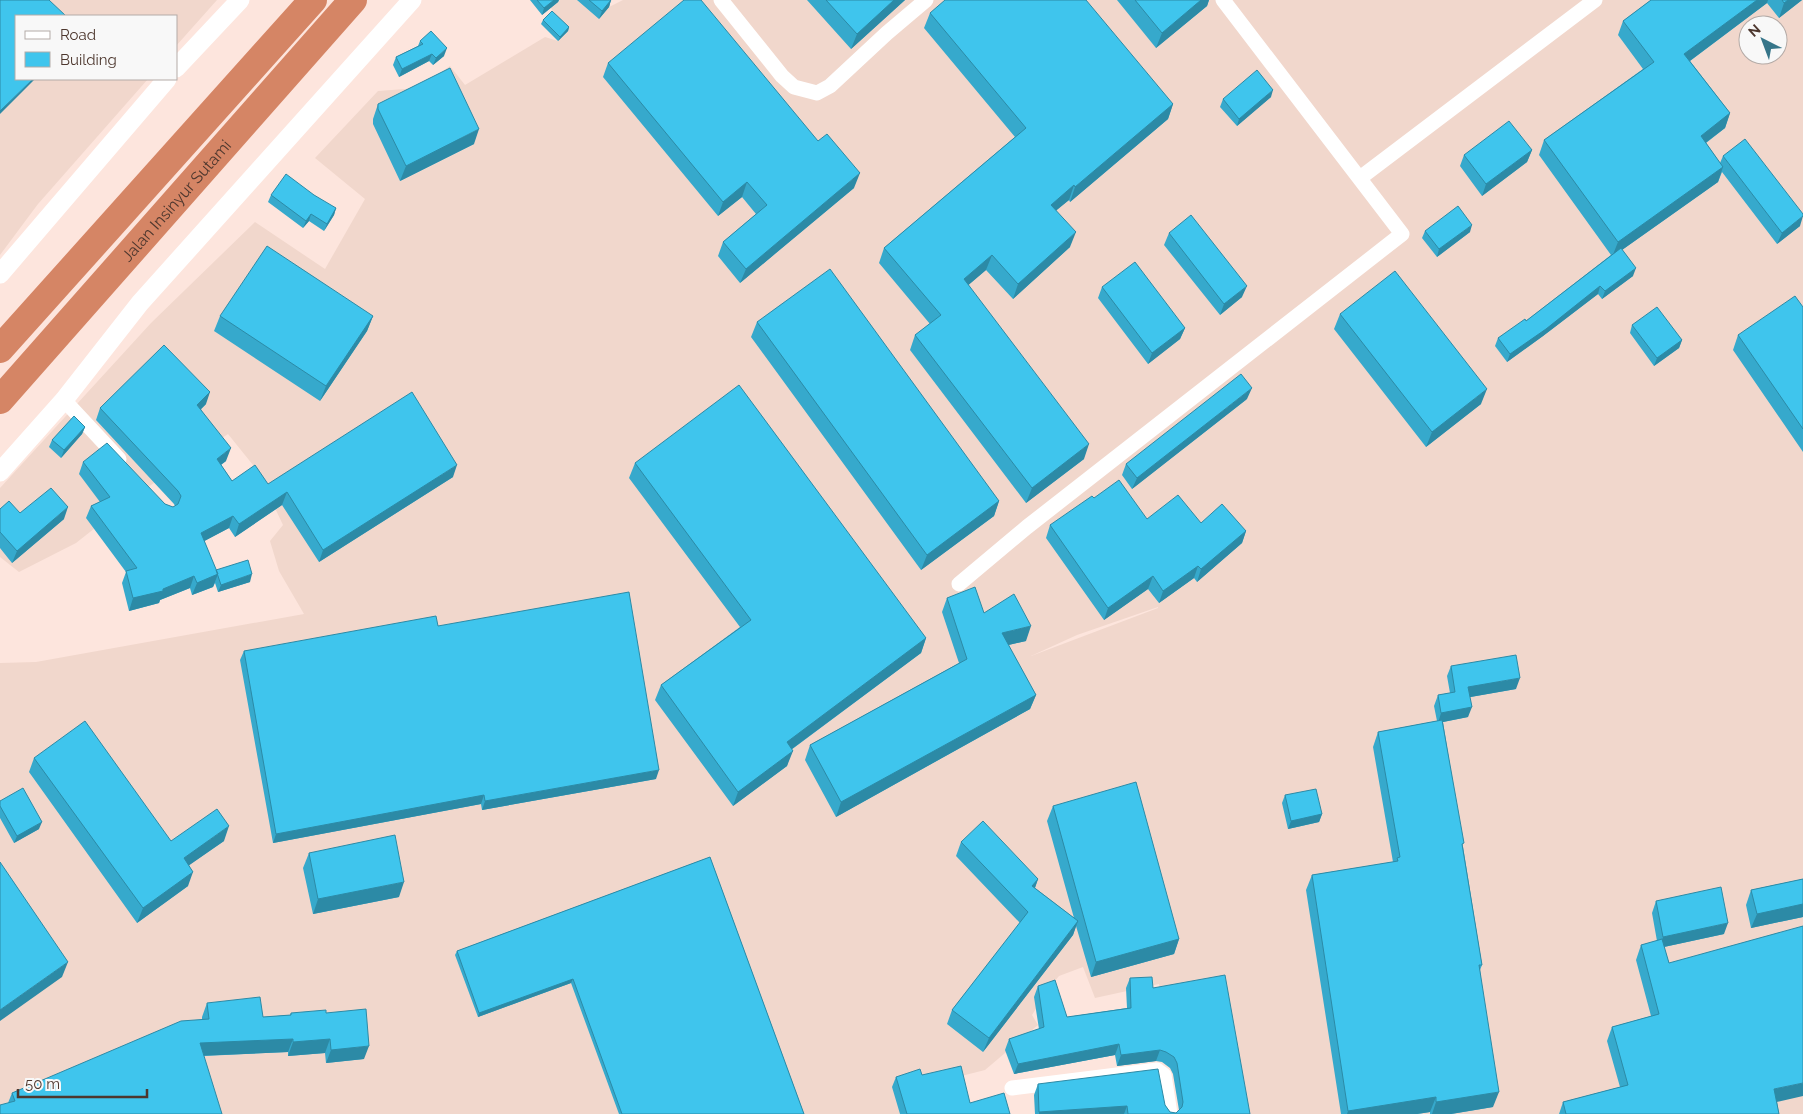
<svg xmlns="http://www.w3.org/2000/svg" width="1803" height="1114" viewBox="0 0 1803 1114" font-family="Raleway,sans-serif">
<rect width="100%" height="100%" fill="#fde5dd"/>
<!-- built -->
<path fill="#f1d7cc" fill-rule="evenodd" d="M0 0H217L176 46V16H16V79H148L38 204 0 255Z
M545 0H602L609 7 623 0H1803V1114H1183L1159 984 1095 998 1083 967 1059 976 1049 988 1032 1015 1038 1025 985 1070 902 1091 908 1114H0V663L36 662 304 614 279 571 270 541 283 525 257 470 228 434 142 491 76 543 19 572 0 557V488L151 323 255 222 325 269 365 199 315 158 378 91 418 88 450 66 465 85 545 37 558 41 568 31ZM1748 25H1778V55H1748ZM1158 607V608L1031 656 1077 635Z"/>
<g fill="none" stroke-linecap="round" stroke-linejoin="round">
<!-- minor -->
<path stroke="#fff" stroke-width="15" d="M721 0 782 76 794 87 817 93 830 86 887 33 926 0
M1360 178 1595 0
M64 400 119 459
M959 584 1027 527 1402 234 1223 0
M1012 1088 1157 1070 1164 1075 1170 1114"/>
<!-- tertiary -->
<path stroke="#fff" stroke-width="19" d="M176 68 240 0
M0 274 167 79
M0 472 64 400 140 303 412 0"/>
<!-- motorway -->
<g stroke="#d58565" stroke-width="28">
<path d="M0 349 313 0"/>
<path id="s1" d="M0 400 353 0"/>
</g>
</g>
<!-- wall -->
<path fill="#36a9cc" d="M530 0H559L558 2 542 15Z
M577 0H611L609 7 599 19Z
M807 0H905L851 49Z
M1117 0H1209L1207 6 1156 48Z
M1651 0H1802L1779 18 1767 3 1690 61 1730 113 1725 128 1706 143 1720 163 1723 156 1800 226 1777 244 1722 172 1718 182 1622 250 1633 276 1602 299 1598 294 1543 336 1507 362 1495 346 1498 338 1526 321 1611 255 1539 155 1544 140 1643 69 1618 35 1623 21Z
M930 13 1173 104 1168 119 1070 202 1069 200 1056 210 1070 247 1013 299 986 270 968 285 1084 459 1026 503 910 350 915 335 930 324 879 263 884 248 1015 137 924 28Z
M543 20 569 27 568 31 558 41 541 24Z
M420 41 444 56 433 65 429 61 399 77 393 65 396 57 418 46Z
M608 63 854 188 740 283 718 256 723 242 756 214 742 197 718 216 603 77Z
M1271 97 1237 126 1220 107 1223 99Z
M378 104 474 144 400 181 373 124V119Z
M1532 150 1527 162 1482 196 1460 166 1464 155Z
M271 195 336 208 334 215 324 231 309 221 303 228 268 202Z
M1425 231 1470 232 1437 257 1422 238Z
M1169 233 1242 297 1220 315 1164 245Z
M1102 287 1185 328 1180 339 1148 364 1098 298Z
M1803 307V452L1733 350 1738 335Z
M1340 314 1481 404 1426 447 1334 329Z
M220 316H373L367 331 320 401 214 331Z
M757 322 999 501 994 516 921 570 751 337Z
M1632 325 1682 340 1679 348 1654 366 1630 333Z
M1247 399 1132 489 1122 475 1126 464Z
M206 404 201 409 226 461 221 465 232 481 268 484 453 477 319 562 282 505 235 537 229 528 204 541 216 570 250 582 218 592 215 583 213 587 192 595 190 588 160 600 159 603 129 611 122 583 126 572 86 518 91 506 100 502 79 474 83 462 165 504 173 507 175 506 174 504 96 420 100 408Z
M85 427 82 434 61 458 49 447 52 440Z
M635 463 926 638 921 653 791 750 787 766 733 806 655 700 661 685 740 627 629 478Z
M1094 498 1147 519 1201 523 1246 531 1242 543 1197 582 1194 578 1159 603 1148 589 1104 620 1046 538 1050 525Z
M0 509 20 513 64 519 12 563 0 548Z
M947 598 984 613 1026 641 1008 645 1036 695 1030 709 836 817 805 760 810 745 959 663 942 612Z
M438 626 656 779 482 810 481 804 273 843 240 660 244 651Z
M1451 666 1516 689 1470 697 1468 717 1443 722 1482 965 1480 970 1493 1107 1451 1114H1430V1112L1417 1114H1341L1306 890 1312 875 1393 862 1373 747 1378 732 1437 721 1434 706 1438 695 1450 693 1447 676Z
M34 758 171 841H224L189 865 188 886 137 923 29 772Z
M1285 795 1322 814 1319 822 1288 829 1282 803Z
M0 801 39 829 14 843 0 818Z
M1053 806 1179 939 1174 954 1091 977 1076 926 1073 935 983 1052 947 1024 952 1010 1020 923 956 856 961 842 1038 879 1035 888 1074 918 1047 821Z
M309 853 399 897 313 914 303 868Z
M710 857 804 1114H619L571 983 478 1017 455 955 457 951Z
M1803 879V919V917L1751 928 1746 905 1751 890Z
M1656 901 1724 934 1664 947 1669 963 1777 1102 1779 1114H1559L1563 1102 1620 1087 1607 1041 1612 1027 1651 1016 1636 960 1641 945 1657 941 1652 913Z
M1130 978 1153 988 1250 1114H1035L1034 1095 1038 1084 1165 1105 1170 1112 1176 1113 1179 1110 1173 1074 1170 1068 1162 1062 1156 1061 1117 1066 1115 1055 1014 1074 1005 1050 1009 1039 1039 1029 1034 997 1038 986 1067 1017 1127 1008 1126 988Z
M207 1003 263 1017 290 1015 291 1013H326L364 1059 326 1063 325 1053 288 1056V1052L204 1056 8 1103 12 1093 202 1020V1017Z
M922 1075 970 1103 1010 1114H900L892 1087 896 1077Z"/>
<!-- shaded-wall -->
<path fill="#2c8aa6" d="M554 0H559L558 2 542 15 544 8Z
M611 0 609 7 599 19 602 11Z
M894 0H905L851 49 857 34Z
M1201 0H1209L1207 6 1156 48 1162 33Z
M1757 0H1768L1767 3 1679 69 1684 54Z
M1788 0H1802L1779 18 1784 3Z
M569 27 568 31 558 41 560 37Z
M447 48 444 56 433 65 436 58Z
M432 54 429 61 399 77 402 69Z
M33 79H35L0 114V111Z
M1273 90 1271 97 1237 126 1239 119Z
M1173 104 1168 119 1070 202 1075 187Z
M1730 113 1725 128 1696 150 1701 136Z
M479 129 474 144 400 181 406 166Z
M1532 150 1527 162 1482 196 1486 184Z
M1723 167 1718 182 1612 257 1618 242Z
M860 173 854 188 740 283 746 269Z
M747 182 742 197 718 216 723 202Z
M1074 185 1069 200 1046 219 1051 205Z
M336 208 334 215 324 231 327 224Z
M311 214 309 221 303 228 306 221Z
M1803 216 1800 226 1777 244 1782 233Z
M1472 225 1470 232 1437 257 1439 249Z
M1076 232 1070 247 1013 299 1018 284Z
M992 255 986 270 958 294 964 279Z
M1636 268 1633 276 1602 299 1605 291Z
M1247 286 1242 297 1220 315 1224 304Z
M1600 286 1598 294 1543 336 1507 362 1510 354Z
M373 316 367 331 320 401 326 386Z
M1185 328 1180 339 1148 364 1152 353Z
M1682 340 1679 348 1654 366 1657 358Z
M1252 388 1247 399 1132 489 1137 478Z
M1487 389 1481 404 1426 447 1432 432Z
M210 392 206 404 193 417 197 405Z
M85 427 82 434 61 458 64 450Z
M1089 444 1084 459 1026 503 1032 488Z
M231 448 226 461 212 471 217 459Z
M457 465 453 477 319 562 323 550Z
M287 492 282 505 235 537 239 524Z
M999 501 994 516 921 570 927 555Z
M68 507 64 519 12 563 17 551Z
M233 516 229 528 197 545 201 533Z
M1246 531 1242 543 1197 582 1201 569Z
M1198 566 1194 578 1159 603 1163 591Z
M218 574 213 587 192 595 197 583Z
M252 574 250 582 218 592 221 585Z
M194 576 190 588 160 600 159 603 129 611 133 598 163 589Z
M1153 576 1148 589 1104 620 1108 608Z
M1031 626 1026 641 996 648 1002 633Z
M926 638 921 653 781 757 787 742Z
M1520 678 1516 689 1465 698 1468 687Z
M1036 695 1030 709 836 817 841 802Z
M1472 707 1468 717 1438 723 1441 713Z
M793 751 787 766 733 806 738 792Z
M659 770 656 779 482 810 485 801Z
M484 795 481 804 273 843 276 834Z
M1322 814 1319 822 1288 829 1291 821Z
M42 822 39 829 14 843 17 836Z
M229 826 224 841 178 873 184 858Z
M193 872 188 886 137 923 143 908Z
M1038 879 1033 893 1032 886Z
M404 882 399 897 313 914 318 899Z
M1803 904V917L1751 928 1757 914Z
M1078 921 1073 935 983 1052 989 1038Z
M1728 923 1724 934 1659 948 1663 937Z
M1179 939 1174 954 1091 977 1096 962Z
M68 962 62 977 0 1021V1010Z
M573 979 571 983 478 1017 479 1013Z
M293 1039 288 1052 195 1056 200 1043Z
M330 1039 325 1053 288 1056 293 1042Z
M1119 1044 1115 1055 1014 1074 1018 1064Z
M369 1046 364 1059 326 1063 331 1050Z
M1160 1050 1156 1061 1117 1066 1121 1055Z
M1803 1083V1096L1768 1104 1774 1089Z
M1499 1092 1493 1107 1451 1114H1432L1436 1102Z
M1436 1097 1430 1112 1417 1114H1347L1348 1111Z
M1127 1106 1124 1114H1039V1112Z"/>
<!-- building -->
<path fill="#3fc5ed" stroke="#2c8aa6" d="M0 0H49L66 16H16V79H33L0 111Z
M537 0H554L544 8Z
M589 0H611L602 11Z
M684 0H701L818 141 827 134 860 173 746 269 723 242 767 205 747 182 723 202 608 63Z
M826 0H894L857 34Z
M945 0H1086L1173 104 1075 187 1074 185 1051 205 1076 232 1018 284 992 255 964 279 1089 444 1032 488 915 335 941 315 884 248 1026 128 930 13Z
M1135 0H1201L1162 33Z
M1651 0H1757L1684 54 1730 113 1701 136 1723 167 1618 242 1544 140 1654 62 1623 21Z
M1782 0H1788L1784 3Z
M552 11 569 27 560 37 543 20Z
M431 31 447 48 436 58 432 54 402 69 396 57 423 44 420 41Z
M450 68 479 129 406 166 378 109V104Z
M1257 70 1273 90 1239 119 1223 99Z
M1509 121 1532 150 1486 184 1464 155Z
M1745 139 1803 214V216L1782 233 1723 156Z
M286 174 314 195 336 208 327 224 311 214 306 221 271 195Z
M1458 206 1472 225 1439 249 1425 231Z
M1191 215 1247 286 1224 304 1169 233Z
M267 246 373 316 326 386 220 316Z
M1621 248 1636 268 1605 291 1600 286 1546 329 1510 354 1498 338 1525 319 1526 321Z
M1135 262 1185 328 1152 353 1102 287Z
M830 269 999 501 927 555 757 322Z
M1395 271 1487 389 1432 432 1340 314Z
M1795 296 1803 307V429L1738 335Z
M1657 307 1682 340 1657 358 1632 325Z
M164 345 210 392 197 405 231 448 217 459 232 481 255 465 268 484 412 392 457 465 323 550 287 492 239 524 233 516 201 533 218 574 197 583 194 576 163 589V591L133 598 126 571 137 568 91 506 110 497 83 462 107 443 165 504 173 507 178 504 181 496 178 491 100 408Z
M1241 374 1252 388 1137 478 1126 464Z
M739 385 926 638 787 742 793 751 738 792 661 685 751 620 635 463Z
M74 416 85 427 64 450 52 440Z
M1119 480 1147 519 1178 495 1201 523 1222 504 1246 531 1201 569 1198 566 1163 591 1153 576 1108 608 1050 525 1092 496 1094 498Z
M51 488 68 507 17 551 0 532V509L9 501 20 513Z
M248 560 252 574 221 585 216 570Z
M975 587 984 613 1014 594 1031 626 1002 633 1036 695 841 802 810 745 967 659 947 598Z
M629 592 659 770 485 801 484 795 276 834 244 651 436 616 438 626Z
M1516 655 1520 678 1468 687 1472 707 1441 713 1438 695 1455 692 1451 666Z
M1442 720 1464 843 1462 844 1482 965H1479L1499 1092 1436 1102V1097L1348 1111 1312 875 1398 861 1397 858 1400 857 1378 732Z
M85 721 171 841 217 809 229 826 184 858 193 872 143 908 34 758Z
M1136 782 1179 939 1096 962 1053 806Z
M23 788 42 822 17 836 0 806V801Z
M1316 789 1322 814 1291 821 1285 795Z
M983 821 1038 879 1032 886 1078 921 989 1038 952 1010 1028 912 961 842Z
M395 835 404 882 318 899 309 853Z
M710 857 804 1114H622L573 979 479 1013 457 951Z
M0 862 68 962 0 1010Z
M1803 879V904L1757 914 1751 890Z
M1721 887 1728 923 1663 937 1656 901Z
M1803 926V1083L1774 1089 1779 1114H1566L1563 1102 1628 1085 1612 1027 1659 1014 1641 945 1662 939 1669 963Z
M1225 975 1250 1114H1128L1127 1106 1039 1112 1038 1084 1158 1069 1165 1105 1170 1112 1176 1113 1182 1107 1183 1102 1177 1063 1174 1057 1166 1052 1160 1050 1121 1055 1119 1044 1018 1064 1009 1039 1044 1027 1038 986 1055 980 1067 1017 1131 1008 1130 978 1152 977 1153 988Z
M260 997 263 1017 291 1015V1013L326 1010V1013L366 1009 369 1046 331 1050 330 1039 293 1042V1039L200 1043 222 1114H0V1105L15 1101 12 1093 181 1021 209 1019 207 1003Z
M961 1066 970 1103 1004 1093 1010 1114H907L896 1077 920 1069 922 1075Z"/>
<g text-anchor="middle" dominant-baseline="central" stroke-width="4" stroke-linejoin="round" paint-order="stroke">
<!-- street labels -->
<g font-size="16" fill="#4d372e" stroke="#f8f8f8">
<text stroke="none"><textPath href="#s1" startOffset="266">Jalan Insinyur Sutami</textPath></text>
</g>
</g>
<!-- legend -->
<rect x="15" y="15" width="162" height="65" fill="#f8f8f8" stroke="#b4aba7"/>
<rect x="25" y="31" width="25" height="8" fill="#ffffff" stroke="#b4aba7"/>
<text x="60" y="40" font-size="15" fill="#4d372e">Road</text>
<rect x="25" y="52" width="25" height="15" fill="#3fc5ed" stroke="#b4aba7"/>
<text x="60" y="65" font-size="15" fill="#4d372e">Building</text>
<!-- north arrow -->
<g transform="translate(1763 40) rotate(318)"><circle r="24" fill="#f8f8f8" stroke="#b4aba7"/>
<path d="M0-4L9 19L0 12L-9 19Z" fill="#367589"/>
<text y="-8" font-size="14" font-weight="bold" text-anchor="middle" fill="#4d372e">N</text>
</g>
<!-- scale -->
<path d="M18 1089v8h129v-8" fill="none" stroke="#4d372e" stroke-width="2.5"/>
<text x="25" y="1089" font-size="15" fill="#4d372e" stroke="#f8f8f8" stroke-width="4" paint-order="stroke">50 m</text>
</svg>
